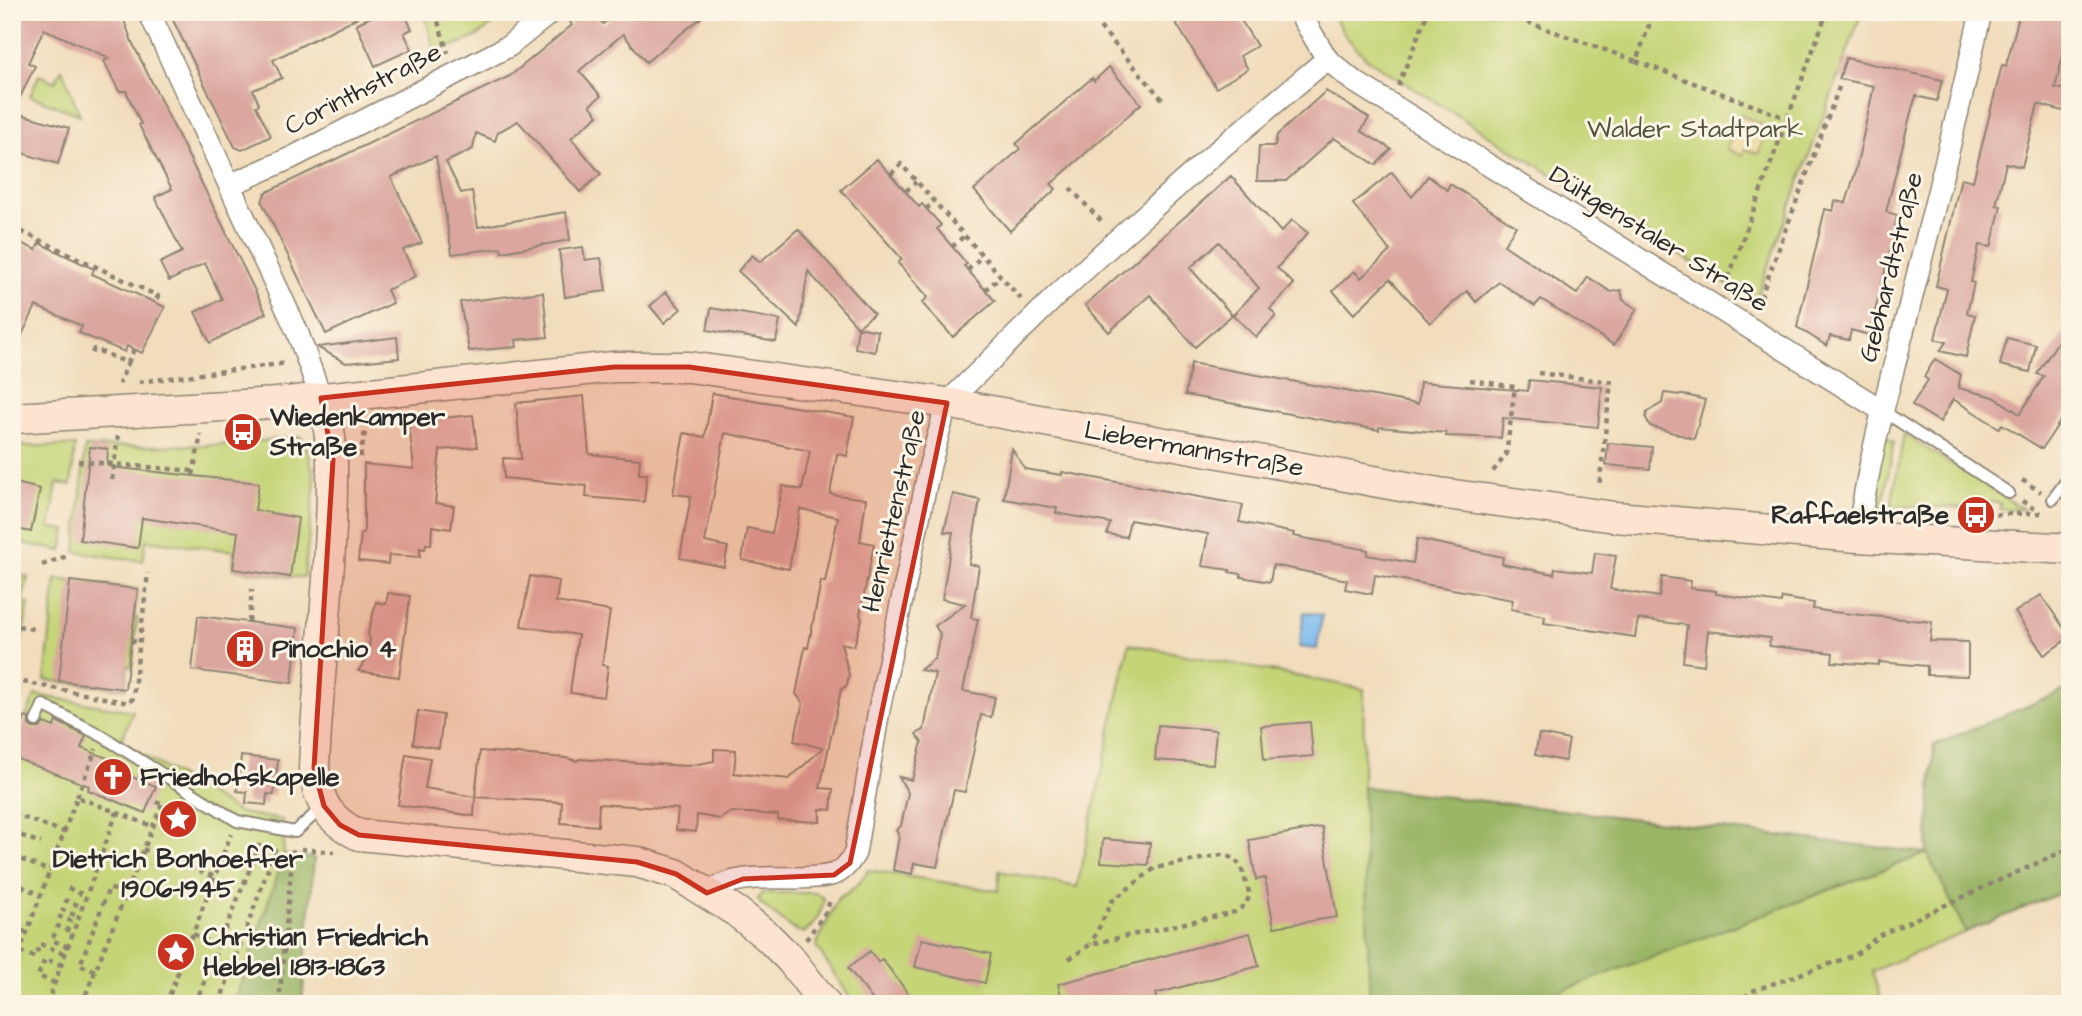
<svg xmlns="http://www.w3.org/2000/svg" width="2082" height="1016" viewBox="0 0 2082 1016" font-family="'Architects Daughter',sans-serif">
<rect width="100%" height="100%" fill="#fcf5e5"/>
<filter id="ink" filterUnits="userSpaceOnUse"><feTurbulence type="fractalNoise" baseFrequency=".0143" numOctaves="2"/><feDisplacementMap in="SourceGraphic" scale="14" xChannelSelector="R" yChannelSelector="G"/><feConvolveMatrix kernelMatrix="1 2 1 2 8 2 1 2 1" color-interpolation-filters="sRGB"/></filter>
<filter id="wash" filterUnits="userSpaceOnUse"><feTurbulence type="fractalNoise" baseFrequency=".00686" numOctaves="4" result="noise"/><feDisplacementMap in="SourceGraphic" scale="28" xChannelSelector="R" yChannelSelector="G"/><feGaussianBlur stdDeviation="1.57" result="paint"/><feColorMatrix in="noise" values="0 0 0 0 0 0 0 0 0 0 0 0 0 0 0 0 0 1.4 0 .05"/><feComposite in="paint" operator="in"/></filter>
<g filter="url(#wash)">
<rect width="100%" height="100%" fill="#f1dcbb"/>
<!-- green -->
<path fill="#c5d477" stroke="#788051" stroke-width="2" d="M424 12H508L476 37 435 53Z
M1331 12H1862L1755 302 1367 59 1346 37Z
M62 69 80 115 30 96 39 75 55 82Z
M1904 434 2023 509H2000V503L1986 502 1985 508 1891 506Z
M301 437 309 454 315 482 304 577H290L233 569 234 551 146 540 143 561 76 552 85 447 220 445Z
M1885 437 1894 442 1882 509 1867 507Z
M12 446H75L71 485 57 483 50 528 66 530 62 551 12 541Z
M12 574 28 577 22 602 29 604 19 652 13 651 12 653Z
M56 579 138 589 134 618H137L132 666H128L125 689 45 680Z
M1129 644 1364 689 1363 787 1370 1004H854L816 946 838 898C852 892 861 883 868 870L999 891V871L1077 887Z
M35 695 133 711 121 742 240 813 283 820 284 855 234 1004H12V752Z
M1928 853 1966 932 1872 971 1882 1004H1538L1536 1000Z
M762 893H817L824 899C822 912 814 926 804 933L793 929 760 903 758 899Z"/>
<!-- forest -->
<path fill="#9cb668" stroke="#64704a" stroke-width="2" d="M2070 688V889L1966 932 1927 853 1537 1000 1538 1004H1370L1363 787 1927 853 1934 745Z
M284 855 314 858 302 1004H234Z"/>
<!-- sand -->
<path fill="#eeda9e" stroke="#8c8264" stroke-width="2" d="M1740 115 1761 124 1758 133 1765 136 1758 154 1745 149 1742 155 1727 149Z"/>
<!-- water -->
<path fill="#7cb9ef" stroke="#54728d" stroke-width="2" d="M1304 612 1322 615 1317 649 1299 647Z"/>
<g id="blocks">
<!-- building -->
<path fill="#daa69e" d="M12 12H108L124 20 132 42 266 313 210 343 195 312 222 299 205 263 169 281 160 263 182 252 155 197 172 189 139 125 141 124 126 91H119L104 61 110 58 44 29 28 63 35 66 13 112 69 128 58 164 12 150Z
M169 12H368L273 60 282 78 253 90 259 104 256 106 271 136 242 150 235 147Z
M381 12H404L412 29 404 33 412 49 375 66 356 24Z
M582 12H593L603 24 611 18 606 12H708L646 62 623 34 579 71 601 96 590 105 598 115 571 138 601 174 580 192 518 121 498 132 495 141 476 133 473 149 446 162 461 193 472 191 478 227 566 212 570 240 502 252 501 248 452 254 436 156 391 177 422 243 403 250 416 276 387 290 393 303 326 334 262 202 265 193 510 76 572 25 570 22Z
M1194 12H1236L1257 46 1240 56 1248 69 1216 88 1176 23Z
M2020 12H2070V28L2055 88 2070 90V113L2038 104 2022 167 2006 163 1996 205 2001 206 1991 247 1979 245 1971 282 1974 283 1967 313 1975 315 1966 357 1940 351 1946 342 1935 339 1947 289 1936 286 1961 178 1973 181 2002 65 2006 66Z
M1846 58 1942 80 1937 101 1916 96 1910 116 1886 212 1897 215 1892 244 1869 335 1851 330 1849 340 1830 336 1827 346 1797 327 1825 209 1833 211 1835 201 1846 203 1855 173 1874 86 1839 79Z
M1109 67 1141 104 1051 184 1056 189 1010 231 974 190 1020 149 1016 144 1092 78 1094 81Z
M1326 91 1369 118 1361 131 1391 149 1376 165 1334 138 1286 181H1257L1259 146H1275L1277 135Z
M877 159 919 207 922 204 941 225 937 229 967 264 964 266 995 301 953 337 922 303 928 297 898 263 902 259 841 190Z
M1392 172 1412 197 1428 176 1447 190 1450 184 1516 226 1504 245 1577 294 1588 277 1611 292 1621 290 1623 300 1637 309 1614 345 1541 299 1535 306 1499 282 1476 302 1467 291 1430 323 1390 279 1354 314 1333 291 1354 271 1361 278 1390 251 1353 204Z
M1231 176 1281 232 1292 220 1308 233 1277 268 1294 284 1270 309 1276 316 1256 337 1233 315 1259 288 1219 242 1190 268 1232 315 1195 347 1150 295 1109 332 1085 305Z
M798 229 874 314 858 327 878 331 875 352 855 348 858 327 808 271 799 328 738 271 752 255 760 262Z
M12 239 36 250 39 243 94 269 92 274 165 307 142 353 127 346 125 352 79 333 82 326 36 306 12 355Z
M583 247 585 260 601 258 606 291 565 297 559 250Z
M543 292 548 337 516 340 517 347 469 351 460 302Z
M666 292 681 309 664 323 650 306Z
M711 308 780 320 776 342 707 330Z
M2070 323V406L2042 449 2002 424 1999 428 1953 399 1940 422 1912 405 1928 380 1924 377 1935 359 1961 375 1958 388 1994 397 2020 414 2044 376 2037 374Z
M397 337 399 358 346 363 317 347Z
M2007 338 2036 345 2030 372 2000 365Z
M1191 363 1418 404 1420 382 1528 391 1529 380 1602 387 1598 427 1503 418 1501 438 1446 436V433L1379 427V430L1185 395Z
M712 393 854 417 847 456 837 454 830 494 866 499 860 541 874 544 860 615 862 619 854 646 841 643 849 675 847 685 841 690 820 788 833 789 831 810 820 809V822L778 820V815L731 812 720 819 697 815 696 832 676 830 678 809 599 804 598 826 561 823 562 802 475 797 480 751 566 758 577 761 579 759 687 766 714 761V749L736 750 734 773 789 779 823 748 794 741 803 703 796 694 805 647 808 648 821 581 825 582 838 517 800 509 789 569 742 560 747 528 772 533 783 486 802 490 810 451 725 433 705 542 728 547 724 567 680 558 691 496 673 494 684 433 705 437Z
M1664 393 1690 396 1705 400 1694 439 1650 426 1646 418 1647 412 1662 403Z
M584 396 589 454 640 459 639 474H647L644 502 586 497 587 486 504 478 503 458 521 459 516 403Z
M473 415 477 447 440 450 435 503 454 506 451 529 432 526 431 545 426 544 425 549 420 548V557L389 555 388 564 358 561 361 533H364V464L414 469 409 421Z
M1608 443 1652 447 1650 469 1606 465Z
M90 447 108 449 107 465 110 467 259 483 255 510 298 518 290 577 233 569 238 532 142 518 138 548 80 540Z
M1012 449 1025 469 1062 475V472L1243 505 1239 522 1294 533 1293 536 1368 550 1367 555 1413 563 1417 539 1503 557 1502 564 1554 574 1555 568 1592 573 1595 553 1616 556 1610 589 1659 597 1662 577 1691 581 1690 588 1716 591V594L1781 603 1782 598 1814 603 1813 609 1832 612 1932 622 1930 641 1968 642V676L1927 675V666L1879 662V665L1832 662 1833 653 1769 646 1770 638 1708 631 1704 665 1683 662 1687 625 1638 619 1635 637 1544 623 1545 616 1511 609 1513 600 1375 575 1372 594 1345 589 1347 580 1273 565 1270 582 1241 577V574L1229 572 1230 570 1202 566 1208 534 1130 520 1126 537 1107 534 1110 523 1056 513 1057 508 1004 499Z
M12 482 40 489 31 532 12 528Z
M953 494 980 500 969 564 979 566 971 618 978 619 963 691 995 697 991 717 981 715 965 792 954 790 937 867 914 863 912 874 893 870 899 836 896 830 901 826 908 793 899 777 912 780 922 742 916 734 924 730 935 673 920 670 935 658 940 634 935 626 965 604 942 599 953 532H944Z
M530 576 559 581 556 602 610 611 602 665 608 666 604 697 570 693 578 635 521 626Z
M70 581 138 589 125 689 59 681Z
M388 593 410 596 399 677 358 671 367 659 370 639 368 634 376 602 386 604Z
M2041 595 2070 637 2044 655 2015 612Z
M198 616 298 628 292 683 192 670Z
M418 711 443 715 439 748 413 744Z
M25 717 29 718V725L33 728H40L44 723 54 727 56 721 86 736 81 748 115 761 111 769 156 786 145 813 88 790 89 786 12 757Z
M1310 722 1313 756 1264 760 1261 726Z
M1158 725 1216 730 1213 764 1155 760Z
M1539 734 1569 740 1565 761 1535 755Z
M406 754 430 758 425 788 475 797 474 816 398 805Z
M241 756 278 760 274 795 267 794 266 805 246 803 247 792 237 791Z
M1322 827 1337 917 1274 927 1265 878 1256 880 1249 840Z
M1103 839 1150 843 1148 865 1101 862Z
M1250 933 1259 966 1155 994 1158 1004H1063L1058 984Z
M922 939 991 954 985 983 915 967Z
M870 951 878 962 882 959 916 1004H876L848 968Z"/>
</g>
</g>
<g filter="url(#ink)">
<use href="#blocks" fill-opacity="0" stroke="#8e8473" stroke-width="2"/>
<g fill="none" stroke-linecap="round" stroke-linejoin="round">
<!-- lane casing -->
<g stroke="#8e8473" stroke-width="14">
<path id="lane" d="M1883 411 2009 493
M2053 499 2070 476
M36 721 43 705 102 736 237 821 295 832 324 806"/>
</g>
<!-- street casing -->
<g stroke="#8e8473" stroke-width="24">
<path id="street" d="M149 12 297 331 321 398
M1299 12 1327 59 1352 80 1883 411
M230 185 293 157 509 46 551 12
M1858 537C1868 459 1890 383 1909 308 1934 209 1959 111 1981 12
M707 893C745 867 790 884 831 875 842 873 850 862 855 853L879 710 930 465 947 403 1055 297 1118 239 1215 153 1327 59"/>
</g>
<!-- secondary casing -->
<g stroke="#8e8473" stroke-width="33">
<path id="secondary" d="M321 398C336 440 332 482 331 526 328 607 317 687 314 768 319 803 327 819 359 835L637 862 676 874 737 912 768 937 791 960 825 1004
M12 418 277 403 614 367H689L947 403 1439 493 1615 517 1858 537 2070 549"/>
</g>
<!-- path -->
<path stroke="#8e8473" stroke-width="4.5" stroke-dasharray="5 5" stroke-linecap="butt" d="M435 12 448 53
M1087 12 1163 100
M1499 12 1636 61 1654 12
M1636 61 1786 118
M1398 86 1428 12
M891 174 901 164 1021 299
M1070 188 1103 223
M906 191 916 182
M926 209 934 202
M12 227 158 296 155 302
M952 247 964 236
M968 270 982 256
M1725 287 1827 12
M985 290 1000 277
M1757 307 1841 82
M92 353 94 349 128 363 119 384
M128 363 134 349
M1538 373 1611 382 1599 487
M1470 380 1515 387 1506 455 1490 475
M139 382 287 363
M360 457 366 427 372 420
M78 461 194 471
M193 475 201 434
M112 480 118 436
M2022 480 2041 492
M2022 501 2041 513
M1976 515 2042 513
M42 565 67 556
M249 622 252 589
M18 626 33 629
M131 641 140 642
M23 682 129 703 133 698 148 573
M77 797 96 749
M156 802 197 819
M12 827 16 815 64 832
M12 832 41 843
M143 849 215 877
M301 849 334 852
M12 856 50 871
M12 882 41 895
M68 888 86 896
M64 900 83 907
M61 909 79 917
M12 910 17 912 12 926
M58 916 76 923
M12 926 27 933
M193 934 218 945
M806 940 827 910 831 897
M68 947 52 940 58 926 73 932
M20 952 35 957 40 944 65 954
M1069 959 1091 944 1235 912 1245 905 1250 895 1241 867 1234 858 1221 855 1155 868 1112 901 1091 944
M95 971 80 965 109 888 125 894
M12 973 77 797 152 826
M55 983 38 976 45 959 61 965
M12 997 30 1004
M47 1004 117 812
M82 1004 162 804
M166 1004 231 834
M195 1004 260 844
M219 1004 275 850 264 845
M279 1004 293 848
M1737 1004 1752 991 1855 955 1880 935 2070 848"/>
<!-- lane -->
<use href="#lane" stroke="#fff" stroke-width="10"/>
<!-- street -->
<use href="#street" stroke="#fff" stroke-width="21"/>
<!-- secondary -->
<use href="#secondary" stroke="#fde4d1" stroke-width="30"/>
</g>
</g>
<!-- marked area -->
<path fill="#c8321e" fill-opacity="0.2" stroke="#c8321e" stroke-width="5" stroke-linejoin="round" d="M614 367H689L947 403 850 863 834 875 743 879 707 893 676 874 637 862 359 835 340 825 324 806 314 768 333 460 321 398Z"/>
<!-- icons -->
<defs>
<g id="bus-disc" transform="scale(2.0125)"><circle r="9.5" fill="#c8321e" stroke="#fcf5e5"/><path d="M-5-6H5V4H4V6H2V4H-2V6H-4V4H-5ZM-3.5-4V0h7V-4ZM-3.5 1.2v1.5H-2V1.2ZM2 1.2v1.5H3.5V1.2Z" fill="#fff"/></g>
<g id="building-disc" transform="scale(2.0125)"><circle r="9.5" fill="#c8321e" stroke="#fcf5e5"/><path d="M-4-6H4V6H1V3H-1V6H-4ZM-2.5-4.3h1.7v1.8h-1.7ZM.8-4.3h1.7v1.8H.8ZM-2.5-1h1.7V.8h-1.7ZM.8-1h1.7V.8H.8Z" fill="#fff"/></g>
<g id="church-disc" transform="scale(2.0125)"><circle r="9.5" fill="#c8321e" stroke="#fcf5e5"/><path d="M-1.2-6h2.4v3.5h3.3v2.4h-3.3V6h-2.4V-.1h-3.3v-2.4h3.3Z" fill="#fff"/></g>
<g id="sight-disc" transform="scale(2.0125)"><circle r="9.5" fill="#c8321e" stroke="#fcf5e5"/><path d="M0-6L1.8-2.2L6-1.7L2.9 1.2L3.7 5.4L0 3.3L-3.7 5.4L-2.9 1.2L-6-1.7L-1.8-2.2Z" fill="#fff"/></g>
</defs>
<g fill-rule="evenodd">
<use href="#bus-disc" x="243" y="432"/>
<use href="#bus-disc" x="1976" y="515"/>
<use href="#building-disc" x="245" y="649"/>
<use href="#church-disc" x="113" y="777"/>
<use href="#sight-disc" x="178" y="819"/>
<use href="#sight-disc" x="176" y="952"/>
</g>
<g text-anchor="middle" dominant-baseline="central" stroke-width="6" stroke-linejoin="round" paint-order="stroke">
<!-- street labels -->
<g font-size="26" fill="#2b2b2b" stroke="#fcf5e5">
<text transform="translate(363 89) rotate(-27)">Corinthstraße</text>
<text transform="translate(1659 239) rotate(32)">Dültgenstaler Straße</text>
<text transform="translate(1891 267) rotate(-76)">Gebhardtstraße</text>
<text transform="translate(1194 449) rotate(10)">Liebermannstraße</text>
<text transform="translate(894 511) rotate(-77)">Henriettenstraße</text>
</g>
<!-- park labels -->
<g font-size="26" fill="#52553e" stroke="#fcf5e5">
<text x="1695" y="129">Walder Stadtpark</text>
</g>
<!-- poi labels -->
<g font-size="26" font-weight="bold" fill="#2b2b2b" stroke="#fcf5e5" text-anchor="start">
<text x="270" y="417">Wiedenkamper<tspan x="270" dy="30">Straße</tspan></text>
<text x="1949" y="515" text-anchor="end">Raffaelstraße</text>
<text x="272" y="649">Pinochio 4</text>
<text x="140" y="777">Friedhofskapelle</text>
<text x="178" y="859" text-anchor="middle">Dietrich Bonhoeffer<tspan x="178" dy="30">1906-1945</tspan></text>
<text x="203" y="937">Christian Friedrich<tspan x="203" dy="30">Hebbel 1813-1863</tspan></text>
</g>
</g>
<!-- margin -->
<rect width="2082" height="1016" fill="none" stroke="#fcf5e5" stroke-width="42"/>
</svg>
